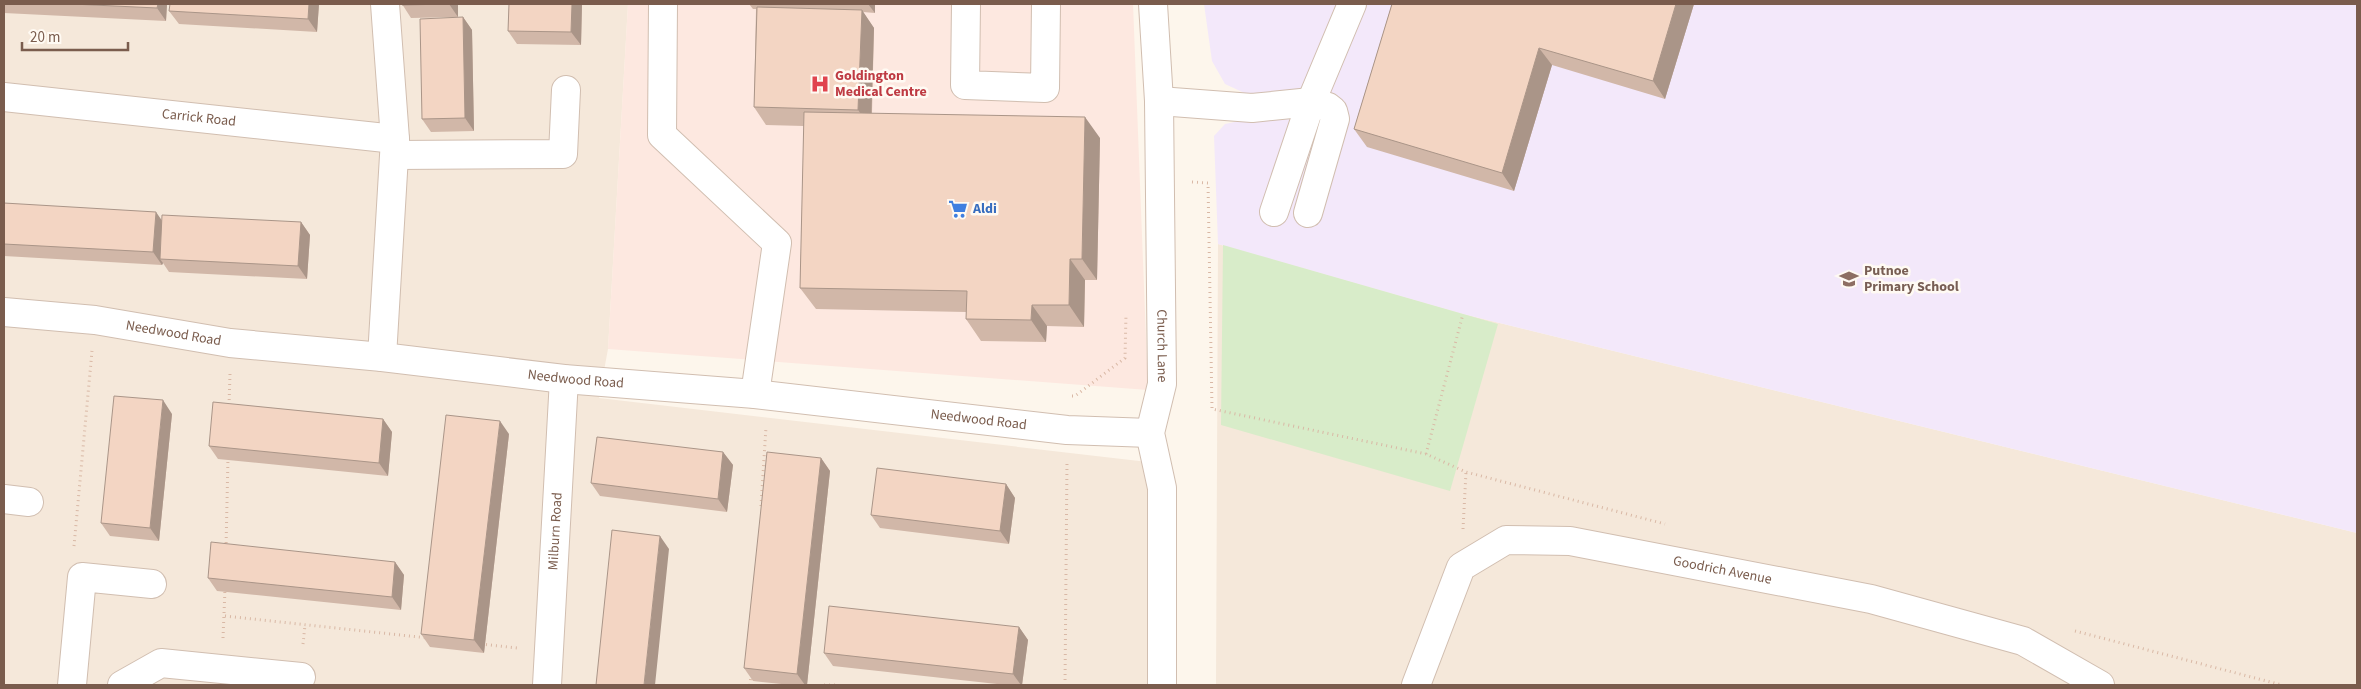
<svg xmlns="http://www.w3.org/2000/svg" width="2361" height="689" viewBox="0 0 2361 689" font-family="'Source Sans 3',sans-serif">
<rect width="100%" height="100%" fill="#fdf6ec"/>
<!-- residential -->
<path fill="#f5e8da" d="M4 4H628L608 349 599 398 1165 464 1157 685H4Z
M1218 244 1463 314 2357 533V685H1216Z"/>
<!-- commercial -->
<path fill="#fde8e0" d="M628 4H1133L1148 390 608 349Z"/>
<!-- education -->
<path fill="#f3e8fa" d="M1204 4H2357V533L1463 314 1218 244 1214 136 1225 124 1249 119 1253 97 1225 84 1212 61Z"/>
<!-- green -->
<path fill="#d8ecc9" d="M1223 245 1498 324 1450 491 1221 425Z"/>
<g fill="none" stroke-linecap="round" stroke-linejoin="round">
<!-- minor casing -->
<g stroke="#d1beb0" stroke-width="30">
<g id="minor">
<path d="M663 4 662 135 777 243 755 394"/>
<path d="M966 4 965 85 1045 88 1046 4"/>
<path id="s1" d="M1153 4 1159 101 1162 384 1150 433 1162 488V685"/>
<path id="s2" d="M4 97 395 139"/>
<path d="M1159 101 1252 108 1311 102 1328 107 1333 111 1335 119 1308 213"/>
<path d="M395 155 563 154 566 90"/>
<path d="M1274 212 1311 102 1352 4"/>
<path id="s3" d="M4 312 95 320 230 343 382 357 564 379 755 394 1067 430 1150 433"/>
<path d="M382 357 395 139 385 4"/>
<path d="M4 499 29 502"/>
<path d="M72 685 82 577 152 584"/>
<path d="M122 685 161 663 301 677"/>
<path id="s4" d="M547 685 564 379"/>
<path id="s5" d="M1416 685 1461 567 1506 540 1570 541 1871 599 2023 641 2100 685"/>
</g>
</g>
<!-- path -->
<path stroke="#d9b8a5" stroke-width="3" stroke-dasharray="1 4" stroke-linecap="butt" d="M1192 182 1208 183 1212 409 1426 454 1466 472 1665 524
M1072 396H1075L1125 358 1126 314
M229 405 230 374
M1426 454 1463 314
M761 506 766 427
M1463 529 1466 472
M74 546 92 351
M226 548 228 457
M225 616 428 638
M2075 631 2282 685
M223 638 225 589
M303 644 305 625
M481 644 517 648
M750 685 751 674
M824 685H836
M1065 685 1067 461"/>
<!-- minor -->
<use href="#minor" stroke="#fff" stroke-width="28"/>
</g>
<!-- wall -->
<path fill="#d1b7a8" d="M4 4H167L166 21 4 13Z
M319 4 317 32 179 24 169 11Z
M402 4H458V17L411 18Z
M509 4H582L581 45 517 44 508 31Z
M749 4H875V13L863 12 874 28 872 113 1100 138 1097 280H1085L1084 327 1047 326 1046 342 981 341 966 319V312L816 309 800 288 804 126 766 125 754 107 756 9H753Z
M1392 4H1694L1665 99 1552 65 1514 191 1367 147 1354 129Z
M463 17 472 30 474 131 431 132 422 119Z
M4 203 162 221 301 222 310 235 307 279 169 272 163 263 162 265 4 256Z
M172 414 159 541 110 536 101 523Z
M383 419 392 432 388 476 218 459 209 446Z
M509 434 484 653 430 647 421 634Z
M723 452 733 465 727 512 600 496 591 483Z
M821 458 830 471 807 685H791L753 681 744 668Z
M1006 484 1015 498 1009 544 880 528 871 515Z
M395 562 404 575 401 610 217 591 208 578Z
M1019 627 1028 640 1022 685H1006L833 666 824 653Z"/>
<!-- shaded-wall -->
<path fill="#aa9588" d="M158 4H167L166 21 157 8Z
M309 4H319L317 32 308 19Z
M449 4H458V17Z
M572 4H582L581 45 571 32Z
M868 4H875V13Z
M1676 4H1694L1665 99 1653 81Z
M862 10 874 28 871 128 858 110Z
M463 17 472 30 474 131 465 118Z
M1539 48 1552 65 1514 191 1502 173Z
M1085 117 1100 138 1097 280 1082 259Z
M156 212 165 225 160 259 163 263 162 265 153 252Z
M301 222 310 235 307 279 298 266Z
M1070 259 1085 280 1084 327 1069 305Z
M1032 305 1047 326 1046 342 1031 320Z
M163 400 172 414 159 541 150 528Z
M383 419 392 432 388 476 379 463Z
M500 421 509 434 484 653 474 640Z
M723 452 733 465 727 512 718 499Z
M821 458 830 471 807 685H805L797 674Z
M1006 484 1015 498 1009 544 1000 531Z
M660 536 669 549 655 685H644Z
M395 562 404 575 401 610 392 597Z
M1019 627 1028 640 1022 685H1021L1013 674Z"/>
<!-- building -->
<path fill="#f3d5c3" stroke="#aa9588" d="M72 4H158L157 8Z
M170 4H309L308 19 169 11Z
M402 4H449L402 5Z
M509 4H572L571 32 508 31Z
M1392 4H1676L1653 81 1539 48 1502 173 1354 129Z
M757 7 862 10 858 110 754 107Z
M463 17 465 118 422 119 420 19Z
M804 112 1085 117 1082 259H1070L1069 305H1032L1031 320 966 319 967 291 800 288Z
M4 203 156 212 153 252 4 244Z
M162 215 301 222 298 266 160 259Z
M114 396 163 400 150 528 101 523Z
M213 402 383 419 379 463 209 446Z
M446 415 500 421 474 640 421 634Z
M597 437 723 452 718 499 591 483Z
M767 452 821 458 797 674 744 668Z
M877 468 1006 484 1000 531 871 515Z
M612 530 660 536 644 685H596Z
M211 542 395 562 392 597 208 578Z
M829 606 1019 627 1013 674 824 653Z"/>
<!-- icons -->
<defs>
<g id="hospital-bare" transform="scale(1.5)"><path d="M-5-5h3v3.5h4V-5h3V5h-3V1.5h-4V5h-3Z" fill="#e0444e" stroke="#fffaf3" stroke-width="2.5" paint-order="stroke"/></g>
<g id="supermarket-bare" transform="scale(1.5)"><path d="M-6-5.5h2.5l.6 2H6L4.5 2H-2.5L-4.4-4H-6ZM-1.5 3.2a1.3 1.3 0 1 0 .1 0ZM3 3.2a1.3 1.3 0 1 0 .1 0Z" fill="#3f7fe0" stroke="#fffaf3" stroke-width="2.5" paint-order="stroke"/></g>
<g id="school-bare" transform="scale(1.5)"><path d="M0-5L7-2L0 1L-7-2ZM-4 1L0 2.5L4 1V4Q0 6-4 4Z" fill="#8d6e63" stroke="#fffaf3" stroke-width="2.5" paint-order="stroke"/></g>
</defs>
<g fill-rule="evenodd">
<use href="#hospital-bare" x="820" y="84"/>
<use href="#supermarket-bare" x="958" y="209"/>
<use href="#school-bare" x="1849" y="279"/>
</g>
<g text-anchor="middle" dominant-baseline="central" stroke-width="5" stroke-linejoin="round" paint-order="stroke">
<!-- health labels -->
<g font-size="14" font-weight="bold" fill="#be3a42" stroke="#fffaf3" text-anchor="start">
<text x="835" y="76">Goldington<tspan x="835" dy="16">Medical Centre</tspan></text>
</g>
<!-- street labels -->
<g font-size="14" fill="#7a5c4d" stroke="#fffaf3">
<text stroke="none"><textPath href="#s2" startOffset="196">Carrick Road</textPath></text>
<text stroke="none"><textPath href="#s3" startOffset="171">Needwood Road</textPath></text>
<text stroke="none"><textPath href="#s1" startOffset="342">Church Lane</textPath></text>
<text stroke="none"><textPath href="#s3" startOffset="576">Needwood Road</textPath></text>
<text stroke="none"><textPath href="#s3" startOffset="981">Needwood Road</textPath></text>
<text stroke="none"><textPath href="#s4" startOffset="154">Milburn Road</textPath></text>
<text stroke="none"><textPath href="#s5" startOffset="398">Goodrich Avenue</textPath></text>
</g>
<!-- shop labels -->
<g font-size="14" font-weight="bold" fill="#366cbe" stroke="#fffaf3" text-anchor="start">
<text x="973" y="209">Aldi</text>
</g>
<!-- education labels -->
<g font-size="14" font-weight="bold" fill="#785e54" stroke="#fffaf3" text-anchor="start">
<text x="1864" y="271">Putnoe<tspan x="1864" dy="16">Primary School</tspan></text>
</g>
</g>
<!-- border -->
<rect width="2361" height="689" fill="none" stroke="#7a5c4d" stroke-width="10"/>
<!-- scale -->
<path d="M22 42v8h106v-8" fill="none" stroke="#7a5c4d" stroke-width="2.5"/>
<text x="30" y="42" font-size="15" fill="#7a5c4d" stroke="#fffaf3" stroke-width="4" paint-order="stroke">20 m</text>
</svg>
